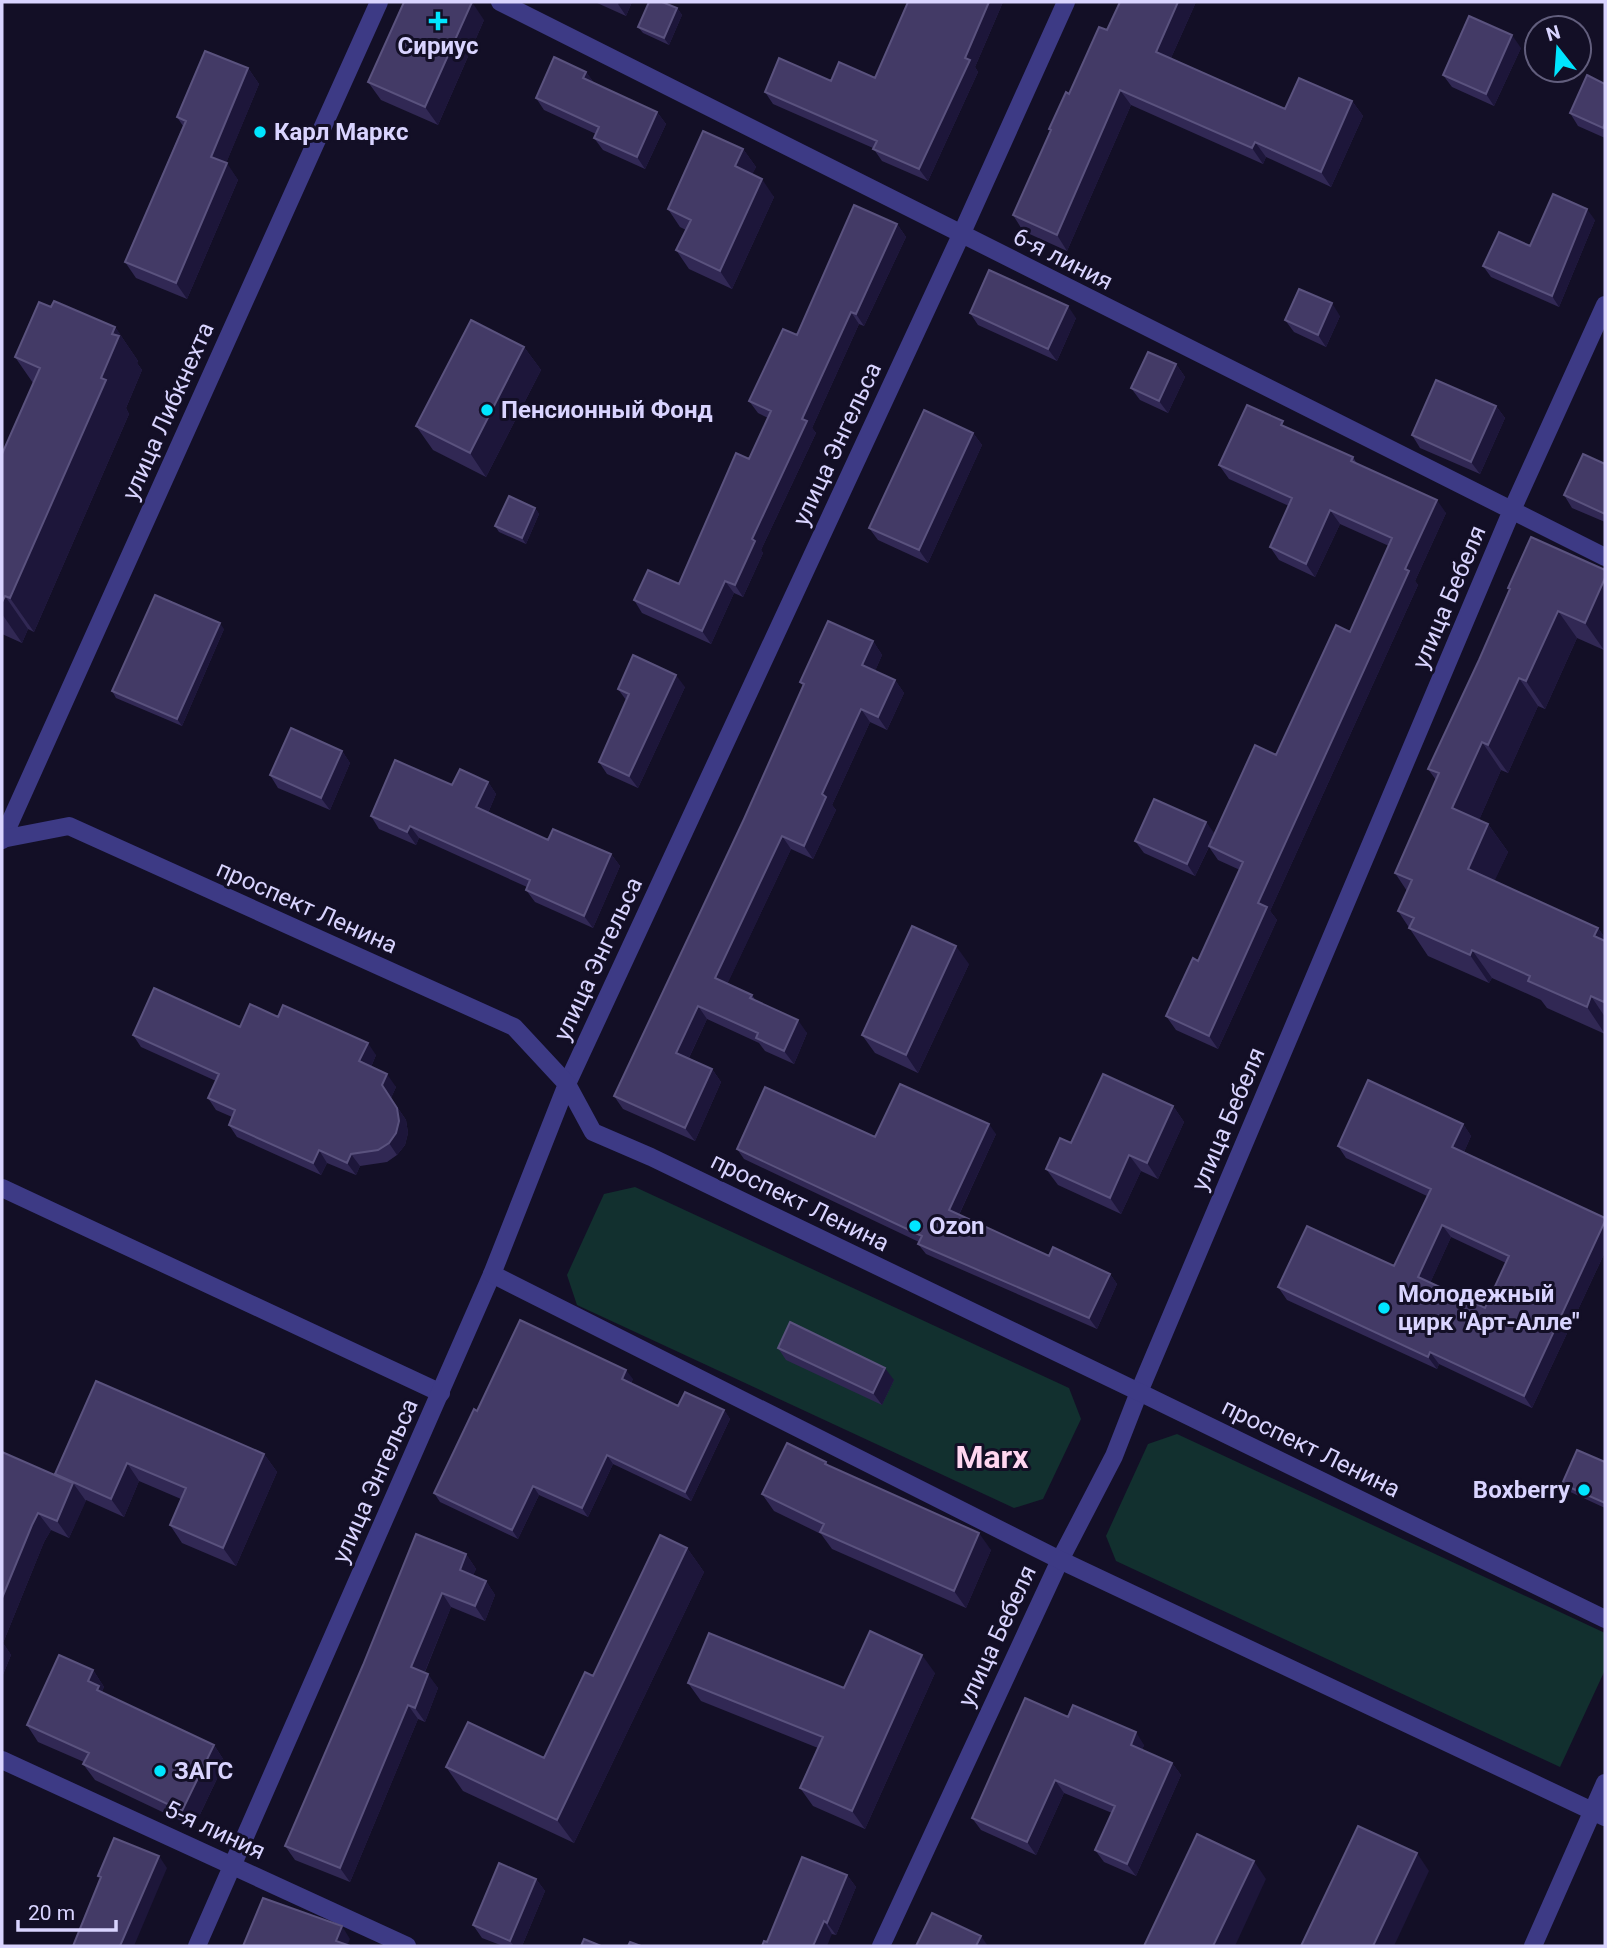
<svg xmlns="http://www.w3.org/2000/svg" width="1607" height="1948" viewBox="0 0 1607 1948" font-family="Roboto,sans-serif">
<rect width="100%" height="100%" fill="#130f26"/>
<!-- green -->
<path fill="#12302f" d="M635 1187 1069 1388 1081 1419 1043 1499 1014 1508 577 1305 567 1275 604 1194Z
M1177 1434 1605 1633V1670L1560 1767 1116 1561 1106 1536 1148 1444Z"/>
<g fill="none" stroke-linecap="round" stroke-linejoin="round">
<!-- pedestrian -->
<path stroke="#3d3a85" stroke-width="18" d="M2 1188 441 1393"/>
<!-- minor -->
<path stroke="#3d3a85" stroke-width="18" d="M500 2 1605 557
M2 840 379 2
M567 1084 961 235 1066 2
M2 1760 407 1946
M197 1946 492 1274
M881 1946 1060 1560 1114 1456 1139 1392 1512 510 1605 305"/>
<!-- tertiary -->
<path stroke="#3d3a85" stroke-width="18" d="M2 839 69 826 514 1027 567 1084 593 1132 651 1157 1139 1392 1605 1619
M567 1084 492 1274 1060 1560 1605 1817
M1533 1946 1605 1783"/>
</g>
<!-- wall -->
<path fill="#312854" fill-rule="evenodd" d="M595 2H632L626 16Z
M908 2H1003L975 67 978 72 928 181 882 161 873 148 773 104 765 92 831 81 875 78Z
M1196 2 1171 58 1285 109 1352 101 1363 116 1331 187 1266 157 1263 164 1131 105 1067 251 1023 231 1013 215 1051 131 1049 129 1107 30Z
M677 8 682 15 669 45 643 33 638 27Z
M484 20 438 125 381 100 368 82Z
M1521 48 1494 106 1452 87 1443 75Z
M248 68 259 84 226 163 238 180 187 299 136 278 125 262 183 126 177 117Z
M586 72 594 83 657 112 666 124 645 169 603 150 594 138 596 134 544 110 536 98Z
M1605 84V138L1578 126 1570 113Z
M743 149 756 167 752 174 774 197 732 289 689 269 676 250 686 230 680 227 668 209Z
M1595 220 1559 307 1491 277 1483 266Z
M897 224 906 237 864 326 859 324 812 428 816 433 761 550 763 553 743 597 734 593 711 644 642 613 634 600 679 584 749 459 768 418 758 413 749 401 797 335Z
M51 307 115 327 138 361 137 363 142 370 126 408 129 414 34 632 28 629 22 643 2 634V454L33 383 15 357Z
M970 313 1076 318 1057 361 978 325Z
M1340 316 1326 347 1294 332 1285 320Z
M524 347 541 370 486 477 433 450 416 426Z
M1176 364 1185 377 1168 413 1140 400 1131 388Z
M1496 406 1505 418 1480 474 1420 448 1412 435Z
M1288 428 1353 457 1357 464 1446 513 1415 581 1418 585 1270 911 1277 920 1218 1049 1176 1030 1166 1016 1198 961 1240 870 1218 860 1209 847 1195 876 1144 853 1135 841 1206 822 1214 834 1276 755 1350 632 1389 546 1340 524 1315 577 1279 560 1270 547 1289 506 1229 479 1219 465Z
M973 433 982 445 928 563 878 540 869 528Z
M1605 464V522L1572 508 1564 495Z
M535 508 539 514 526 544 499 532 495 526Z
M1605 570V648L1604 650 1577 638 1545 709 1538 706 1508 773 1501 770 1479 820 1488 824 1508 852 1494 881 1598 928 1605 938V1034L1547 1008 1541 1000 1492 978 1489 983 1428 956 1398 911 1407 891 1395 873 1436 780 1428 769 1479 660 1510 591 1508 588Z
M224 629 182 726 116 698 112 691Z
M873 641 882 655 875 671 895 680 904 693 887 730 870 722 832 805 836 810 813 859 791 849 727 984 752 995 756 1001 807 1033 794 1064 765 1051 759 1043 707 1019 689 1058 712 1069 721 1082 695 1141 623 1109 614 1096 744 819 803 686 800 682Z
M685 687 638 788 607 774 599 762 626 700 618 689Z
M342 751 350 763 330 810 278 788 270 775Z
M488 782 496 794 488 813 548 840 611 854 620 866 593 928 535 902 526 890 527 887 419 838 416 845 379 829 371 816 452 785Z
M969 964 918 1073 875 1053 862 1035Z
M278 1017 376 1055 371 1067 396 1087 391 1098 406 1120 408 1133 405 1145 397 1155 387 1162 360 1166 356 1175 327 1163 321 1175 237 1137 229 1125 232 1117 216 1110 208 1098 216 1081 141 1047 133 1035 240 1027Z
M1173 1106 1184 1122 1158 1179 1141 1171 1121 1214 1058 1185 1046 1169 1071 1143Z
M1463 1124 1471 1136 1464 1152 1605 1218V1252L1532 1408 1439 1364 1437 1369 1287 1300 1278 1287 1394 1266 1427 1196 1346 1158 1338 1146ZM1451 1237 1506 1263 1485 1308 1430 1283Z
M996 1134 959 1215 1049 1256 1110 1274 1117 1284 1097 1329 926 1254 918 1244 919 1242 744 1159 737 1149 875 1137Z
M778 1348 894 1380 882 1405 786 1360Z
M633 1379 631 1383 678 1406 724 1410 730 1419 691 1501 613 1464 588 1517 539 1495 518 1539 440 1502 434 1493 477 1411Z
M96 1381 264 1454 277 1472 236 1566 182 1543 170 1525 181 1499 139 1481 124 1517 86 1500 69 1538 51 1530 44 1542 3 1643 11 1655 2 1677V1452L55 1475Z
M826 1462 829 1466 991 1550 966 1608 832 1549 821 1534 774 1511 762 1494Z
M1605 1462V1508L1566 1490 1562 1484Z
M687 1548 704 1572 574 1843 463 1791 446 1767 544 1758 593 1676Z
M466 1554 476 1569 473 1575 486 1581 495 1595 485 1621 451 1607 425 1672 438 1688 425 1722 418 1719 350 1882 295 1860 285 1846Z
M93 1670 104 1687 102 1691 104 1694 214 1745 225 1762 194 1827 95 1780 83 1764 84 1762 38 1742 27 1725Z
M935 1673 865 1829 813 1806 800 1788 818 1748 701 1701 688 1683 844 1688Z
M1068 1717 1144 1745 1142 1750 1172 1763 1181 1775 1136 1876 1104 1862 1095 1850 1112 1813 1064 1793 1036 1855 981 1830 972 1818Z
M847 1875 856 1887 836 1935 832 1934 767 1942Z
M536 1879 545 1891 522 1946H503L482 1938 473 1925Z"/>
<!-- shaded-wall -->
<path fill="#1d163a" d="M472 2 484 20 438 125 425 107Z
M620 2H632L626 16 618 4Z
M989 2H1003L975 67 978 72 928 181 919 169 965 58Z
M1178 2H1196L1167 67 1156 52Z
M677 8 682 15 669 45 664 38Z
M1512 35 1521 48 1494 106 1486 94Z
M248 68 259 84 222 173 211 157Z
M586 72 595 84 583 78Z
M1120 90 1131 105 1067 251 1057 235Z
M1352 101 1363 116 1331 187 1321 172Z
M657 112 666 124 645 169 637 157Z
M1255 142 1266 157 1263 164 1252 148Z
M743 149 756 167 747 185 735 166Z
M227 163 238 180 187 299 176 283Z
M762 179 774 197 732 289 720 271Z
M1587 209 1595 220 1559 307 1552 296Z
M897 224 906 237 864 326 856 314Z
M1332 303 1340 316 1326 347 1318 335Z
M1068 306 1076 318 1057 361 1048 349Z
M851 312 859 324 812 428 816 433 761 550 763 553 743 597 735 585 752 539 802 419Z
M115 327 138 361 137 363 142 370 126 408 129 414 34 632 10 598 101 378Z
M524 347 541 370 486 477 470 453Z
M1176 364 1185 377 1168 413 1159 401Z
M1496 406 1505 418 1480 474 1471 462Z
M973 433 982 445 928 563 919 550Z
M1437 500 1446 513 1415 581 1418 585 1270 911 1277 920 1218 1049 1209 1036 1258 903 1405 569Z
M535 508 539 514 526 544 522 538Z
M1330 510 1340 524 1315 577 1306 564Z
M1605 578V648L1604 650 1585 623Z
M725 581 734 593 711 644 702 631Z
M5 596 28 629 22 643 2 614V602Z
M1558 611 1577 638 1545 709 1526 681Z
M220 623 224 629 182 726 177 719Z
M873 641 882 655 872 678 862 665Z
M676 675 685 687 638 788 629 776Z
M1519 678 1538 706 1508 773 1488 745Z
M895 680 904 693 887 730 878 717Z
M861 709 870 722 832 805 836 810 813 859 804 846 822 794Z
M1482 742 1501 770 1472 836 1452 808Z
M342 751 350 763 330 810 321 798Z
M488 782 496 794 485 820 476 807Z
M1206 822 1215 834 1195 876 1187 864Z
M1488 824 1508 852 1487 897 1468 869Z
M410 826 419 838 416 845 407 832Z
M782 836 791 849 724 991 715 978Z
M611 854 620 866 593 928 584 916Z
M1598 928 1605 938V951L1594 936Z
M956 946 969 964 918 1073 906 1055Z
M1472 950 1492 978 1489 983 1470 955Z
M1591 996 1605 1017V1034L1587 1007Z
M698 1006 707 1019 685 1066 676 1053Z
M798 1020 807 1033 794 1064 784 1051Z
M368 1043 376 1055 368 1074 359 1061Z
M712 1069 721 1082 695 1141 685 1128Z
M387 1074 396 1087 391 1098 406 1120 408 1133 405 1145 397 1155 389 1143 382 1085Z
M1173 1106 1184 1122 1158 1179 1147 1163Z
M989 1124 996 1134 956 1221 949 1210Z
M1463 1124 1471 1136 1461 1159 1452 1147Z
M319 1150 327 1163 321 1175 313 1163Z
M351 1154 360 1166 356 1175 347 1163Z
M1129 1155 1141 1171 1121 1214 1110 1198Z
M1605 1221V1252L1532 1408 1524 1396Z
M1442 1225 1451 1237 1427 1290 1418 1277Z
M1110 1274 1117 1284 1097 1329 1089 1318Z
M1430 1352 1439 1364 1437 1369 1428 1357Z
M885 1368 894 1380 882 1405 873 1393Z
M626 1370 633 1379 628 1388 622 1379Z
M724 1410 730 1419 691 1501 685 1492Z
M264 1454 277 1472 236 1566 223 1548Z
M607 1455 613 1464 588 1517 582 1508Z
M127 1463 139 1481 124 1517 111 1499Z
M73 1483 86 1501 69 1538 57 1521Z
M533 1486 539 1495 518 1539 512 1530Z
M38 1513 51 1530 44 1542 3 1643 11 1655 2 1677V1598L32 1525Z
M979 1533 991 1550 966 1608 954 1591Z
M687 1548 704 1572 574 1843 557 1820Z
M466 1554 476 1569 469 1584 460 1570Z
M486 1581 495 1595 485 1621 475 1606Z
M442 1593 451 1607 421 1681 411 1667Z
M922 1655 935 1673 865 1829 852 1811Z
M93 1670 104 1687 102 1691 110 1702 88 1681Z
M428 1674 438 1688 425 1722 415 1708Z
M408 1705 418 1719 350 1882 340 1868Z
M1136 1732 1144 1745 1139 1757 1131 1745Z
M214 1745 225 1762 194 1827 182 1811Z
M1172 1763 1181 1775 1136 1876 1127 1864Z
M1055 1780 1064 1793 1036 1855 1027 1842Z
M1417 1853 1429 1871 1394 1946H1373Z
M159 1856 167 1868 134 1946H120Z
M1254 1861 1266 1879 1235 1946H1213Z
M847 1875 856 1887 836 1935 827 1923Z
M536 1879 545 1891 522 1946H514L510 1941Z
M824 1921 832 1934 827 1946H813Z
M342 1926 350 1939 347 1946 336 1941Z
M981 1936 988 1946H976Z"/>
<!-- building -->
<path fill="#433a66" stroke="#5a527e" stroke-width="2" fill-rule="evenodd" d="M404 2H472L425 107 368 82Z
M649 2H662L677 8 664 38 638 27Z
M908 2H989L965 58 970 60 919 169 873 149 877 141 765 92 779 58 831 81 839 62 875 78Z
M1120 2H1178L1156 52 1285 109 1299 78 1352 101 1321 172 1255 142 1252 148 1120 90 1057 235 1013 215 1051 130 1049 129 1066 92 1069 94 1099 27 1107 30Z
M1469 16 1512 35 1486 94 1443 75Z
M205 51 248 68 211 157 227 163 176 283 125 262 186 121 177 117Z
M554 57 586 72 583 78 657 112 637 157 594 138 599 127 536 98Z
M1587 75 1605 84V123L1603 128 1570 113Z
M703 131 743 149 735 166 762 179 720 271 676 250 691 220 668 209Z
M1553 194 1587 209 1552 296 1483 266 1499 232 1530 246Z
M854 205 897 224 856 314 851 312 802 419 807 421 752 539 755 541 735 585 725 581 702 631 634 600 648 570 679 584 736 453 749 459 771 411 749 401 783 329 797 335Z
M989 270 1068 306 1048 349 970 313Z
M1299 289 1332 303 1318 335 1285 320Z
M54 301 115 327 112 334 119 336 101 378 106 380 10 598 5 596 2 602V454L40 368 15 357 39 302 51 307Z
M471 320 524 347 470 453 416 426Z
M1148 352 1176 364 1159 401 1131 388Z
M1436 380 1496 406 1471 462 1412 435Z
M1247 405 1283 421 1281 425 1353 457 1351 461 1437 500 1405 569 1409 571 1258 903 1267 907 1209 1036 1166 1016 1193 958 1198 961 1243 862 1209 846 1255 745 1276 755 1336 625 1350 632 1392 538 1330 510 1306 564 1270 547 1292 498 1219 465Z
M924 410 973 433 919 550 869 528Z
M1583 454 1605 464V514L1564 495Z
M509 496 535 508 522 538 495 526Z
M1531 537 1605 570V578L1585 623 1558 611 1526 681 1519 678 1488 745 1482 742 1452 808 1488 824 1468 869 1598 928 1594 936 1605 941V999L1604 1002 1591 996 1587 1007 1528 981 1530 976 1472 950 1470 955 1409 928 1414 918 1398 911 1412 880 1395 873 1439 773 1428 769 1479 660 1510 589 1508 588Z
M155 595 220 623 177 719 112 691Z
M828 621 873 641 862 665 895 680 878 717 861 709 822 794 826 797 804 846 782 836 715 978 752 995 750 998 798 1020 784 1051 756 1038 758 1033 698 1006 676 1053 712 1069 685 1128 614 1096 744 819 804 684 800 682Z
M633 655 676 675 629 776 599 762 629 694 618 689Z
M291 728 342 751 321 798 270 775Z
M395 760 452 785 460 769 488 782 476 807 548 840 553 829 611 854 584 916 526 890 530 880 410 826 407 832 371 816Z
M1154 799 1206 822 1187 864 1135 841Z
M912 926 956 946 906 1055 862 1035Z
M154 988 240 1027 250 1004 278 1017 283 1005 368 1043 359 1061 387 1074 382 1085 397 1108 399 1121 396 1133 389 1143 378 1150 351 1154 347 1163 319 1150 313 1163 229 1125 235 1110 208 1098 219 1074 133 1035Z
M1103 1074 1173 1106 1147 1163 1129 1155 1110 1198 1046 1169 1060 1138 1071 1143Z
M1368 1080 1463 1124 1452 1147 1605 1218V1221L1524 1396 1430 1352 1428 1357 1278 1287 1307 1226 1394 1266 1431 1189 1338 1146ZM1442 1225 1509 1256 1485 1308 1418 1277Z
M900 1084 989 1124 949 1210 1049 1256 1053 1247 1110 1274 1089 1318 918 1244 922 1236 737 1149 765 1087 875 1137Z
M520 1320 626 1370 622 1379 678 1406 685 1392 724 1410 685 1492 607 1455 582 1508 533 1486 512 1530 434 1493 474 1409 477 1411Z
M790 1322 885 1368 873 1393 778 1348Z
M96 1381 264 1454 223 1548 170 1525 186 1488 127 1463 111 1499 55 1474Z
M787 1443 826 1462 825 1464 979 1533 954 1591 820 1532 824 1524 762 1494Z
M1577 1450 1605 1462V1503L1562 1484Z
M2 1452 73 1483 57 1521 38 1513 32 1525 2 1598Z
M416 1534 466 1554 460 1570 486 1581 475 1606 442 1593 411 1667 428 1674 415 1708 408 1705 340 1868 285 1846 363 1665Z
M660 1535 687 1548 557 1820 446 1767 468 1722 544 1758 585 1672 593 1676Z
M870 1631 922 1655 852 1811 800 1788 823 1737 688 1683 709 1633 844 1688Z
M59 1655 93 1670 88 1681 99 1686 97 1690 214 1745 182 1811 83 1764 89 1753 27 1725Z
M1025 1698 1068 1717 1073 1705 1136 1732 1131 1745 1172 1763 1127 1864 1095 1850 1115 1806 1055 1780 1027 1842 972 1818Z
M1358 1826 1417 1853 1373 1946H1301Z
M1197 1834 1254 1861 1213 1946H1144Z
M114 1838 159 1856 120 1946H73L101 1877 98 1876Z
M802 1857 847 1875 827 1923 824 1921 813 1946H762L764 1941 767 1942Z
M499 1863 536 1879 510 1941 473 1925Z
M263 1898 342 1926 336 1941 350 1946H243Z
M932 1913 981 1936 976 1946H916Z
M584 1939 601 1946H581Z
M630 1942 641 1946H628Z"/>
<!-- markers -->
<g fill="#00e5ff" stroke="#130f26" stroke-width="2.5">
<path d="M434.5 10.5h7v7h7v7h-7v7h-7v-7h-7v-7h7z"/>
<circle cx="260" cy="132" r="7"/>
<circle cx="487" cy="410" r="7"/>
<circle cx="915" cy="1226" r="7"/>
<circle cx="1384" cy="1308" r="7"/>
<circle cx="1584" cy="1490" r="7"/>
<circle cx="160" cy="1771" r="7"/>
</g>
<g text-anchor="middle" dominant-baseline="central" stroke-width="6" stroke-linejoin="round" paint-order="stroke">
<!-- poi labels -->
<g font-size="24" font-weight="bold" fill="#d9d4ff" stroke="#130f26" text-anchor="start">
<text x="438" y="46" text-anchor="middle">Сириус</text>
<text x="274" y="132">Карл Маркс</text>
<text x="501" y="410">Пенсионный Фонд</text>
<text x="929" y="1226">Ozon</text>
<text x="1398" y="1294">Молодежный<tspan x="1398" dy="28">цирк "Арт-Алле"</tspan></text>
<text x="1570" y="1490" text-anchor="end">Boxberry</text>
<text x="174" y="1771">ЗАГС</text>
</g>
<!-- street labels -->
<g font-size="24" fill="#d9d4ff" stroke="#130f26">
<text transform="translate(1063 259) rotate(27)">6-я линия</text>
<text transform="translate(168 411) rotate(-66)">улица Либкнехта</text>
<text transform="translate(837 444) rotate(-65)">улица Энгельса</text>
<text transform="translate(1449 597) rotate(-67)">улица Бебеля</text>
<text transform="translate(307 907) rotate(24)">проспект Ленина</text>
<text transform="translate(598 959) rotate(-65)">улица Энгельса</text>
<text transform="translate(1228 1119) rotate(-67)">улица Бебеля</text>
<text transform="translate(800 1202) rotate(26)">проспект Ленина</text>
<text transform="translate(1311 1448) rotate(26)">проспект Ленина</text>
<text transform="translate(375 1481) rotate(-66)">улица Энгельса</text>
<text transform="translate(997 1636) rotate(-65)">улица Бебеля</text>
<text transform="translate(215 1830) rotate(25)">5-я линия</text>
</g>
<!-- district labels -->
<g font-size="32" font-weight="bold" fill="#ffd6f0" stroke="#130f26">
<text x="992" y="1457">Marx</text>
</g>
</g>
<!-- border -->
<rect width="1607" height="1948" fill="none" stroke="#d9d4ff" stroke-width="7"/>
<!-- north arrow -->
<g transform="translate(1558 49) rotate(343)"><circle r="33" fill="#130f26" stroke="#625e7d" stroke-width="2"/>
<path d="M0-5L12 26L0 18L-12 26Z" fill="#00e5ff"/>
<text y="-10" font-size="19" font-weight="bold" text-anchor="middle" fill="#d9d4ff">N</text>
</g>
<!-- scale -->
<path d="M18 1920v10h98v-10" fill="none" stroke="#d9d4ff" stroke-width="3.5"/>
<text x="28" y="1920" font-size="21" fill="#d9d4ff" stroke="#130f26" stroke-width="5" paint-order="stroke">20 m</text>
</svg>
